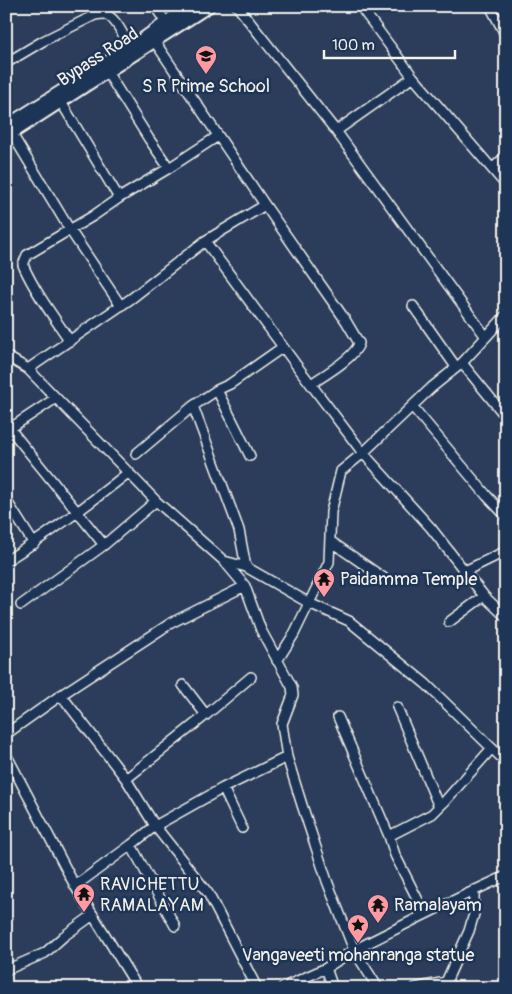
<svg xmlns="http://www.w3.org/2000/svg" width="512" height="994" viewBox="0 0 512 994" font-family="Pangolin,sans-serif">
<rect width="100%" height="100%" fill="#2b3d5b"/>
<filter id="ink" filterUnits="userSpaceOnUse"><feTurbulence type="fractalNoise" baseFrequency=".02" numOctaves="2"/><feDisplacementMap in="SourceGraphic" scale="10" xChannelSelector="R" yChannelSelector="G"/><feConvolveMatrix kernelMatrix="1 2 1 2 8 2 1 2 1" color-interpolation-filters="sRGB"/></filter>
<g filter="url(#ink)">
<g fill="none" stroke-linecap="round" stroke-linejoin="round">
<!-- street casing -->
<g stroke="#f4f1e8" stroke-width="12">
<path id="street" d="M155 6 166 23
M237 6 336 131 413 77
M360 6 413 77 506 185
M490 6 506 36
M155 42 265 205 346 321 359 343C356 357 323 376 311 384
M6 63 43 41 95 15C95 15 102 14 103 14 115 14 125 39 130 48
M107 72 149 139 169 168
M61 102 119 198
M336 131 486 337 506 315
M12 134 70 230 121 306
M492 169 506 156
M205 241 265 205
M413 306 456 367
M70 341C53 316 35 292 23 265L27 255 93 216 119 198 169 168 218 136
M6 356 28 369 156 501 224 561 246 567 309 603 349 621 426 684 506 762
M462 363 486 337
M28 369 132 298 205 241 297 366 363 453 431 528 484 596 506 617
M217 390 230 384 283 347
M412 406 487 496 506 516
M6 424 104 545
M6 431 56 398
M136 454 193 406
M6 500 34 544
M330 541 388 581
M6 561C49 534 89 504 129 472
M224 561 245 586 261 630 292 687 293 695 282 724 287 757
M246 567 239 530 193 406 217 390 250 456
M465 571 506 551
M21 605 104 545 156 501
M449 622 484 596
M277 661 294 634 329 562 331 512 341 471 363 453 431 388 462 363 506 417
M183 685 206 715
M61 695 171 623 245 586
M397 707 439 807
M338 717 389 836 395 855 425 914
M6 734 61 695 126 779 206 715 251 677
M6 754 75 886 138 988
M223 788 242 828
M389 836 432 814 445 801 492 748
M131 845 175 926
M75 886 131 845 155 826 126 779
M326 968 333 988
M6 970 45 953 64 936 93 915
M446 982 469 931 474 914V890
M257 988 208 893 155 826 223 788 287 757 302 805 327 881 354 950C404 925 454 899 506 876
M282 988 326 968 354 950 378 988
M415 988 446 982 454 988"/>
</g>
<!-- secondary casing -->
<g stroke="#f4f1e8" stroke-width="15">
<path id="secondary" d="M6 126 130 48 189 6
M6 137 209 6"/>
</g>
<!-- street -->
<use href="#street" stroke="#1d3557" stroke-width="9"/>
<!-- secondary -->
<use href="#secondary" stroke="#1d3557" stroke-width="11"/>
</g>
</g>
<!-- icons -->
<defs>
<g id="school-pin" transform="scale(1.125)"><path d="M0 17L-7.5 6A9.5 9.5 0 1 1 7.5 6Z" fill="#ff9aa2" stroke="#1d3557"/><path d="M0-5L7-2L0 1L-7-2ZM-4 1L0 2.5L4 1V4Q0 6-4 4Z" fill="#111"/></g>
<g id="temple-pin" transform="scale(1.125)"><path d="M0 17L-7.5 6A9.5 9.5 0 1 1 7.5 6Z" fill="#ff9aa2" stroke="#1d3557"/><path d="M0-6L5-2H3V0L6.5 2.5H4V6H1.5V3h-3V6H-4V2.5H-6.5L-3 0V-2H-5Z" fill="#111"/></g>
<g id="sight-pin" transform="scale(1.125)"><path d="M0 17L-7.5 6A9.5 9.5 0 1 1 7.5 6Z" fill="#ff9aa2" stroke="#1d3557"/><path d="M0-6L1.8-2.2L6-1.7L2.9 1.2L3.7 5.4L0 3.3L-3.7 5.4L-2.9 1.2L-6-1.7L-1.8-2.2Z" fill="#111"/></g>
</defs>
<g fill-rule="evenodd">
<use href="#school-pin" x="206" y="56"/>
<use href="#temple-pin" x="324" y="579"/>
<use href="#temple-pin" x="84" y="894"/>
<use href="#temple-pin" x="378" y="905"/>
<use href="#sight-pin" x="358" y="925"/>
</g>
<g text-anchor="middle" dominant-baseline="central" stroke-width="5" stroke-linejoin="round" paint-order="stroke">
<!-- street labels -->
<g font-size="18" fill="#f4f1e8" stroke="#1d3557">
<text transform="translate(98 57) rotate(-33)">Bypass Road</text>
</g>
<!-- poi labels -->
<g font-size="18" fill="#f4f1e8" stroke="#1d3557" text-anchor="start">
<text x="206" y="86" text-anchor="middle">S R Prime School</text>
<text x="340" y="579">Paidamma Temple</text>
<text x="100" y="884">RAVICHETTU<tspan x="100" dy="21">RAMALAYAM</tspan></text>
<text x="394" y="905">Ramalayam</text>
<text x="358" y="955" text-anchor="middle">Vangaveeti mohanranga statue</text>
</g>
</g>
<!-- margin -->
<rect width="512" height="994" fill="none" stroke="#1d3557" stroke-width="25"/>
<rect x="12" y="12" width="487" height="969" fill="none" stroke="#f4f1e8" stroke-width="2" filter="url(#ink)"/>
<!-- scale -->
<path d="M324 50v8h131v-8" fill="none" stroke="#f4f1e8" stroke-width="2.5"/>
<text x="332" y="50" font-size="15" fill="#f4f1e8" stroke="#1d3557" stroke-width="4" paint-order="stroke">100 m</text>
</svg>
